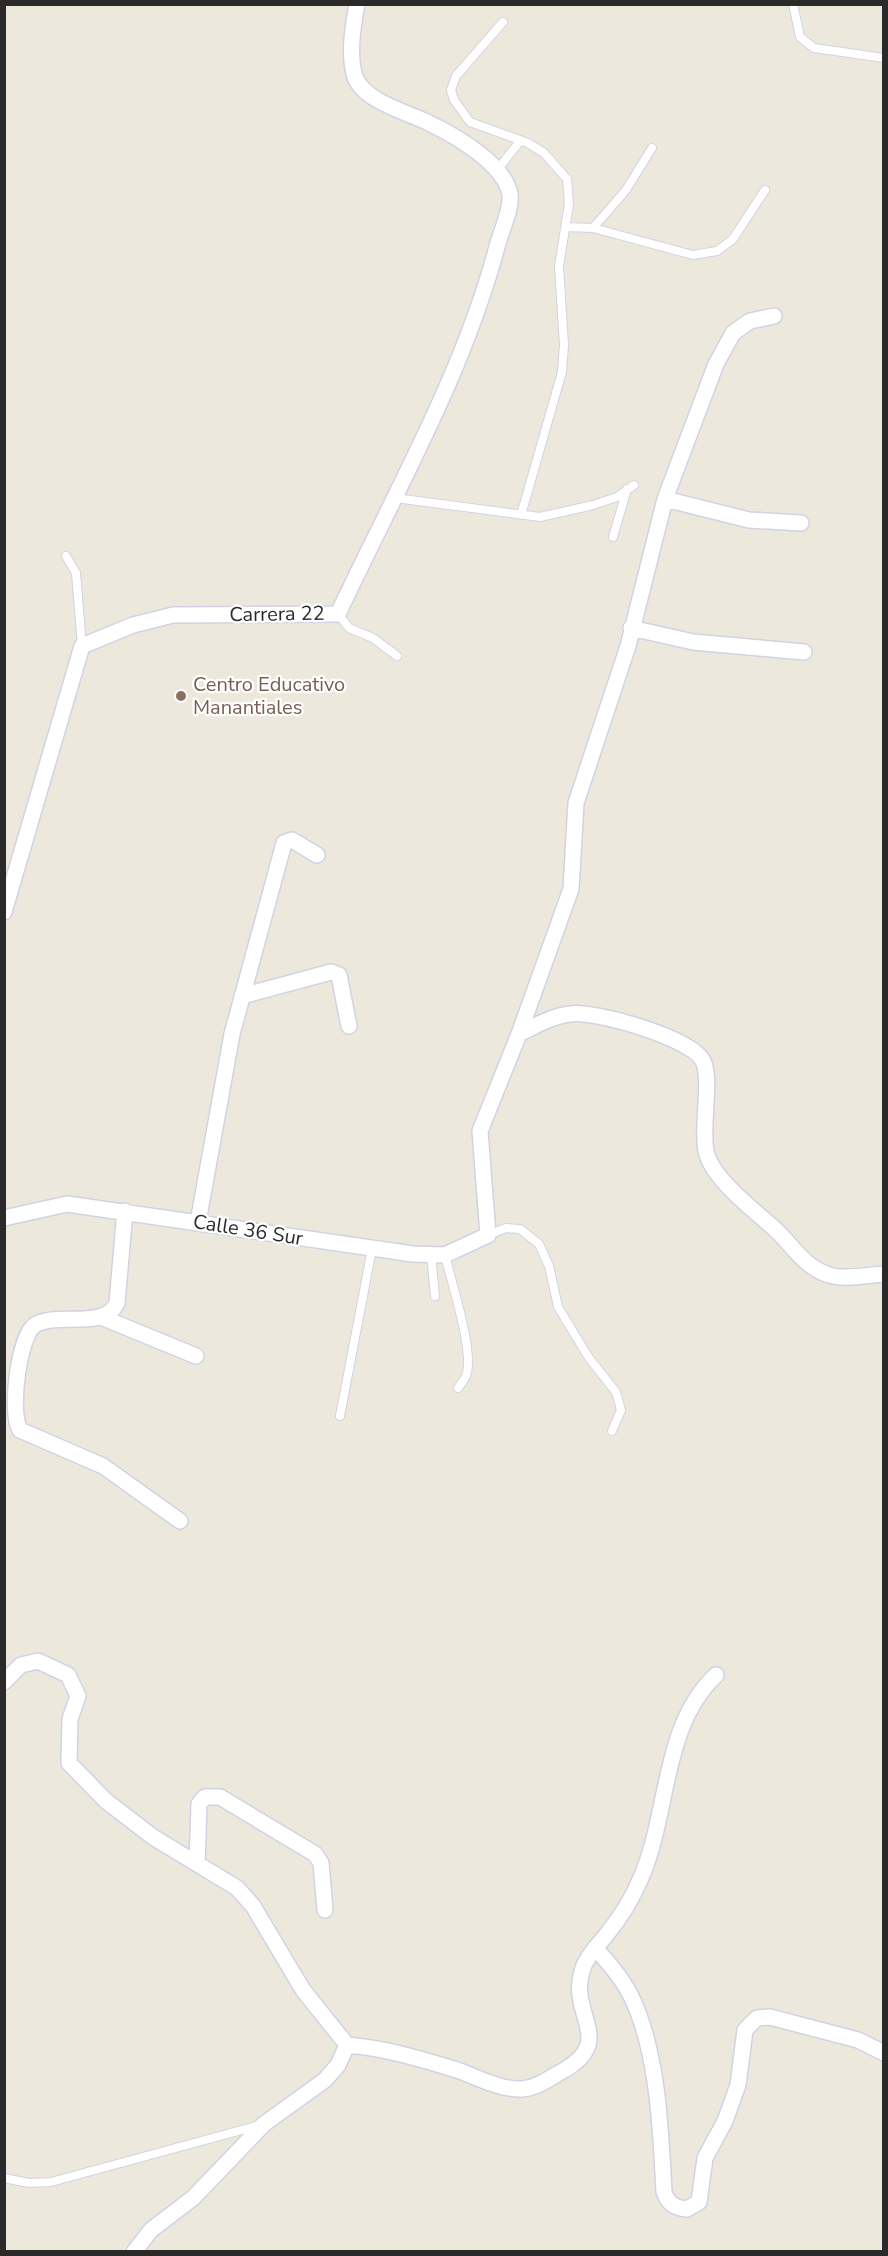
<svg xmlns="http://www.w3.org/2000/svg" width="888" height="2256" viewBox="0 0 888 2256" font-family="'Nunito Sans',sans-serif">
<rect width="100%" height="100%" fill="#ece9dc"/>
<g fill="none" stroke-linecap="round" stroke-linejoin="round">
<!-- lane casing -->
<g stroke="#d3d2e3" stroke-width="10">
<path id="lane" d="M793 4 800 37 814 48 884 58
M503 22 456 76 451 90 454 100 470 122 528 143 544 153 567 179 569 204 559 266 564 345 562 372 521 515
M498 169 520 141
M566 227 593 228 693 255 717 251 733 239 765 190
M593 228 626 190 652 148
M395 498 540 517 593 505 617 497 634 485
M613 537 627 489
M66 556 76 573 82 646
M338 614 349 628 373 638 397 656
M488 1235 506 1228 520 1229 539 1244 549 1266 558 1307 589 1358 616 1392 621 1410 612 1431
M431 1254 435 1296
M445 1255C451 1281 475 1353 466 1376 464 1380 460 1385 458 1388
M340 1416 372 1249
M4 2178 29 2183 51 2182 260 2125"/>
</g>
<!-- street casing -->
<g stroke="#d3d2e3" stroke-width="18">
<path id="street" d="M665 499 749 520 801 523
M631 628 693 642 804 652
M4 912 82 646 133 625 173 615 338 614C395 492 464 373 498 243 502 229 512 208 510 194 504 163 454 135 427 122 406 112 364 101 355 77 348 55 353 26 357 4
M242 996 331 972 339 975 349 1026
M519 1034C535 1026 552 1016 570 1014 594 1010 692 1038 703 1061 712 1079 701 1127 706 1151 712 1180 757 1212 778 1232 794 1248 806 1268 829 1275 844 1280 868 1275 884 1274
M125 1211 117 1303C104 1331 57 1311 35 1325 19 1335 9 1412 20 1430L103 1466 180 1521
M4 1218 67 1204 413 1254 445 1255 488 1235 480 1131 519 1034 571 889 576 803 628 646 665 499 716 364 733 333 750 321 774 316
M198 1222 232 1034 284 843 292 840 317 855
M101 1317 196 1356
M4 1682 21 1665 38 1661 68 1675 78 1696 70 1719 69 1763 106 1801 153 1837 237 1888 253 1906 303 1990 347 2045 338 2065 325 2080 264 2124 193 2198 151 2230 134 2252
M197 1864 199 1804 205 1797H220L315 1854 321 1863 325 1910
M595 1948C609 1963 622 1978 631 1996 658 2051 661 2132 664 2192 668 2204 675 2208 687 2209L699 2202 705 2158 725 2121 738 2085 745 2030 757 2018 770 2017 858 2040 884 2053
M347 2045C385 2048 421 2059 457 2070 477 2077 500 2090 522 2089 536 2088 547 2080 559 2073 619 2041 568 2016 582 1971 586 1956 598 1946 607 1934 620 1918 632 1899 640 1880 670 1813 661 1727 716 1675"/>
</g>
<!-- lane -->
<use href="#lane" stroke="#fff" stroke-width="8"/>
<!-- street -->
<use href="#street" stroke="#fff" stroke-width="15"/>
</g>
<!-- markers -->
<circle fill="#8d6e63" stroke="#fff" stroke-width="2" cx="181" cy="696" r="6"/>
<g text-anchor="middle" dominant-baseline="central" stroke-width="4.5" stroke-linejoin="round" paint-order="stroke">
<!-- street labels -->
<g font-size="20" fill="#2a2a2a" stroke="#fff">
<text transform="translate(277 614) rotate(-1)">Carrera 22</text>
<text transform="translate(248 1230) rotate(9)">Calle 36 Sur</text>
</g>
<!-- education labels -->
<g font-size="20" fill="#785e54" stroke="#fff" text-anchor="start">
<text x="193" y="684">Centro Educativo<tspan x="193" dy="23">Manantiales</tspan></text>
</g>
</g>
<!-- border -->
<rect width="888" height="2256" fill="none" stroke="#2a2a2a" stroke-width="12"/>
</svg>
